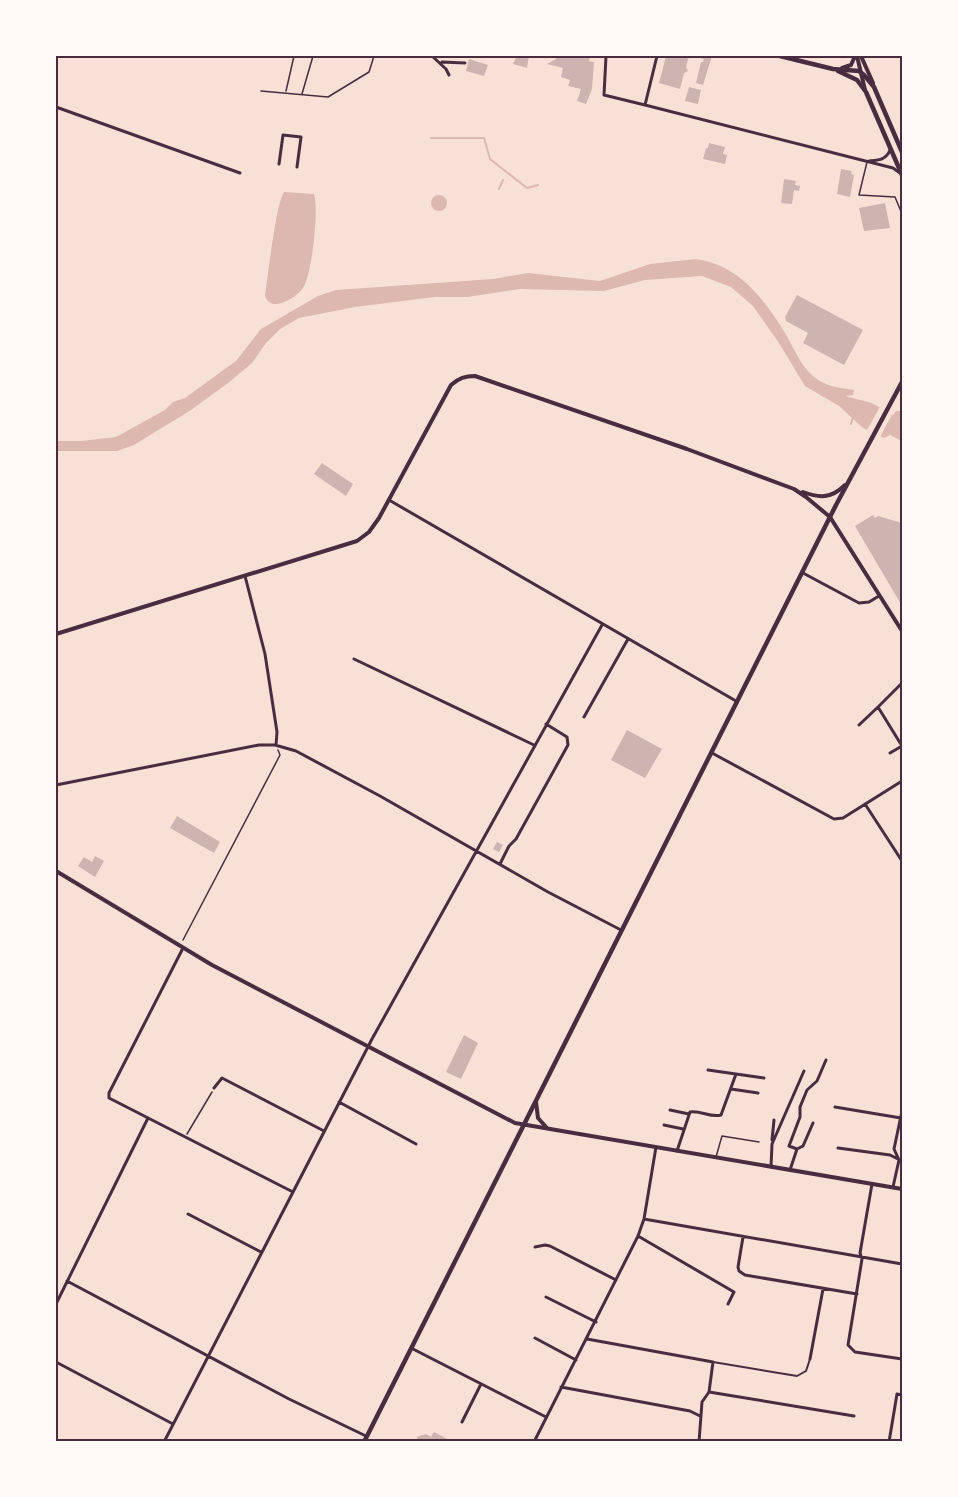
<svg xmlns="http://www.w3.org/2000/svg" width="958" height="1497" viewBox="0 0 958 1497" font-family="Manrope,sans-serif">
<rect width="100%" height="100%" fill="#f7e1d7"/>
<!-- water -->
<path fill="#dcb8b0" d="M284 192 314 194C319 210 312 272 304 286 299 297 269 315 265 295 268 277 276 203 284 192Z
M431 203a8 8 0 1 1 16 0a8 8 0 1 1-16 0Z
M696 259C739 265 764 299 785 333 794 348 800 365 813 376 826 387 840 388 854 390L853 395 845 396 872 403 893 415 896 411H902V441L890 435 884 438 863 428 839 406 805 386 779 343 753 306 731 287 702 276 645 280 604 291 520 289 467 297H435L355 307 299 318 280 329 266 343 252 363 228 383 191 410 134 445 117 451H56V441H81L116 437 165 410 173 402 185 398 236 361 261 329 318 296 336 290 493 279 528 273 600 281 650 264Z"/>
<!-- pier -->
<path fill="#f7e1d7" d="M881 405 893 411 895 409 880 437 867 430Z"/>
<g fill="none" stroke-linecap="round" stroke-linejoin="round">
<!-- stream -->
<path stroke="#dcb8b0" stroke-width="2" d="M431 138H484L490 159 527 188 538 185
M499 189 503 180
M851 424 853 417"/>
</g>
<!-- building -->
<path fill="#ccb4b1" d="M517 56H529L527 68 513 64Z
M557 56H590L589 61 594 62 592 89 586 104 577 101 581 89 568 86 570 80 561 77 563 68 547 64 556 59Z
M666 56H689L686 67 688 71 684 73 680 89 659 83Z
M693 56H712L703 85 696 83 701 62H703L704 59Z
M469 59 488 65 484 76 466 71Z
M689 87 701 90 698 104 685 101Z
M709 143 725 147 723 154 727 155 725 164 703 159 706 148H708Z
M841 169 852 171 851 174 854 175 850 197 837 194Z
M784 179 796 181 795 185 800 186 799 191 794 190 792 204 781 203Z
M885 203 890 228 864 231 859 208Z
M797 295 863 330 844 365 803 343 808 333 786 321 785 317Z
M322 463 353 484 346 496 314 474Z
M873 515 875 518 878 516 902 523V606L855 526Z
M627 730 662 749 645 778 611 760Z
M177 816 220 842 214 853 170 828Z
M497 842 503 845 499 852 493 849Z
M95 856 104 861 95 877 78 866 84 857 92 862Z
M464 1035 478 1043 461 1079 446 1072Z
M434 1432 453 1442H418L417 1437 426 1434 431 1437Z"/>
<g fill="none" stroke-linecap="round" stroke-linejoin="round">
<!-- path -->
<path stroke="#4a2c40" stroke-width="1.5" d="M183 940 280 755 278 750
M187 1134 212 1092"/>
<!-- service -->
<path stroke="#4a2c40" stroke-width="1.5" d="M261 91 328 97 369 72 374 56
M286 91 294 56
M302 94 313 56
M867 162 859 195 895 197 902 214
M716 1157 722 1136 759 1142"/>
<!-- pedestrian -->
<path stroke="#4a2c40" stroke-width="2" d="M713 1362 797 1376 806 1371 810 1359"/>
<!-- minor -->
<path stroke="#4a2c40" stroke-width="3" d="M432 56 446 69 449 75
M606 56 604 95 645 105 657 56
M442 62 465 63
M645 105 893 168 900 173
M56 107 240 173
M869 161C879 160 886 160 890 150
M279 164 283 135 301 137 297 167
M389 500 736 701
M803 573 859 603 869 602 879 596
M245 576 265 654 277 732 276 745
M354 659 534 745
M584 717 628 639
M859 725 878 707
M902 746 878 707 902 683
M712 753 834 819 843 818 902 781
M890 753 902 746
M56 785 259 745H275L296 751 380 796 548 892 621 930
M865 804 902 861
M500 864 509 846 516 839 568 745 567 737 546 724
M183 948 109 1093V1098L293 1192
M708 1070 736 1074
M214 1088 222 1078 324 1131
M731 1089 758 1093
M339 1102 416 1144
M835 1107 901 1118
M670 1110 689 1114
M664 1125 683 1129
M772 1140 774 1120
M838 1148 890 1155 902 1161
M797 1149 789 1146 800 1117V1107L807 1090 817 1081 826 1060
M677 1151 690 1112C701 1110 710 1118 721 1115L736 1074 764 1078
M771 1167 772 1144 804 1071
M790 1170 797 1149 803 1146 813 1123
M872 1184 860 1253 862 1259 848 1345 855 1352 902 1359
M893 1187 899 1160 894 1149 902 1111
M188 1214 261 1252
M644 1219 902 1264
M638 1236 734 1292 728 1304
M743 1237 738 1267 739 1271 745 1275 857 1294
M535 1247 545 1245 550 1246 616 1280
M67 1281 289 1399 366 1436
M546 1297 596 1322
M56 1304 148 1118
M535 1338 576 1360
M587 1339 713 1362 709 1392 702 1402 699 1442
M411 1348 546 1417
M810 1359 823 1289
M56 1362 173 1424
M561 1387 690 1411 700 1416
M709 1392 854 1416
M462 1422 481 1384
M56 1440 58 1442
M164 1442 372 1039 602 625
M534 1442 638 1236 644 1219 656 1147
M889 1442 897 1394 902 1395"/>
<!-- tertiary -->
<path stroke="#4a2c40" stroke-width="4" d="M857 56 865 90
M861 56 873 83
M842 68 851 65 855 56
M803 492C819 498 831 499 845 485
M56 634 357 541 369 532 379 518 451 385C459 378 465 376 475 376L687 449 794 489 806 497 830 517 902 631
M56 871 212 965 515 1123 902 1189
M536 1102 538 1118 547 1128"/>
<!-- secondary -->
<path stroke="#4a2c40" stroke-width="4.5" d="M780 56 833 69 859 71 864 75 874 87 902 152
M838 71 857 80 866 92 902 175
M364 1442 836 505 902 382"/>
</g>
<!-- border -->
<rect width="958" height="1497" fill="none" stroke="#fffaf5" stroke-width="114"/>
<rect x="57" y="57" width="844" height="1383" fill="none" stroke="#4a2c40" stroke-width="2"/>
</svg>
